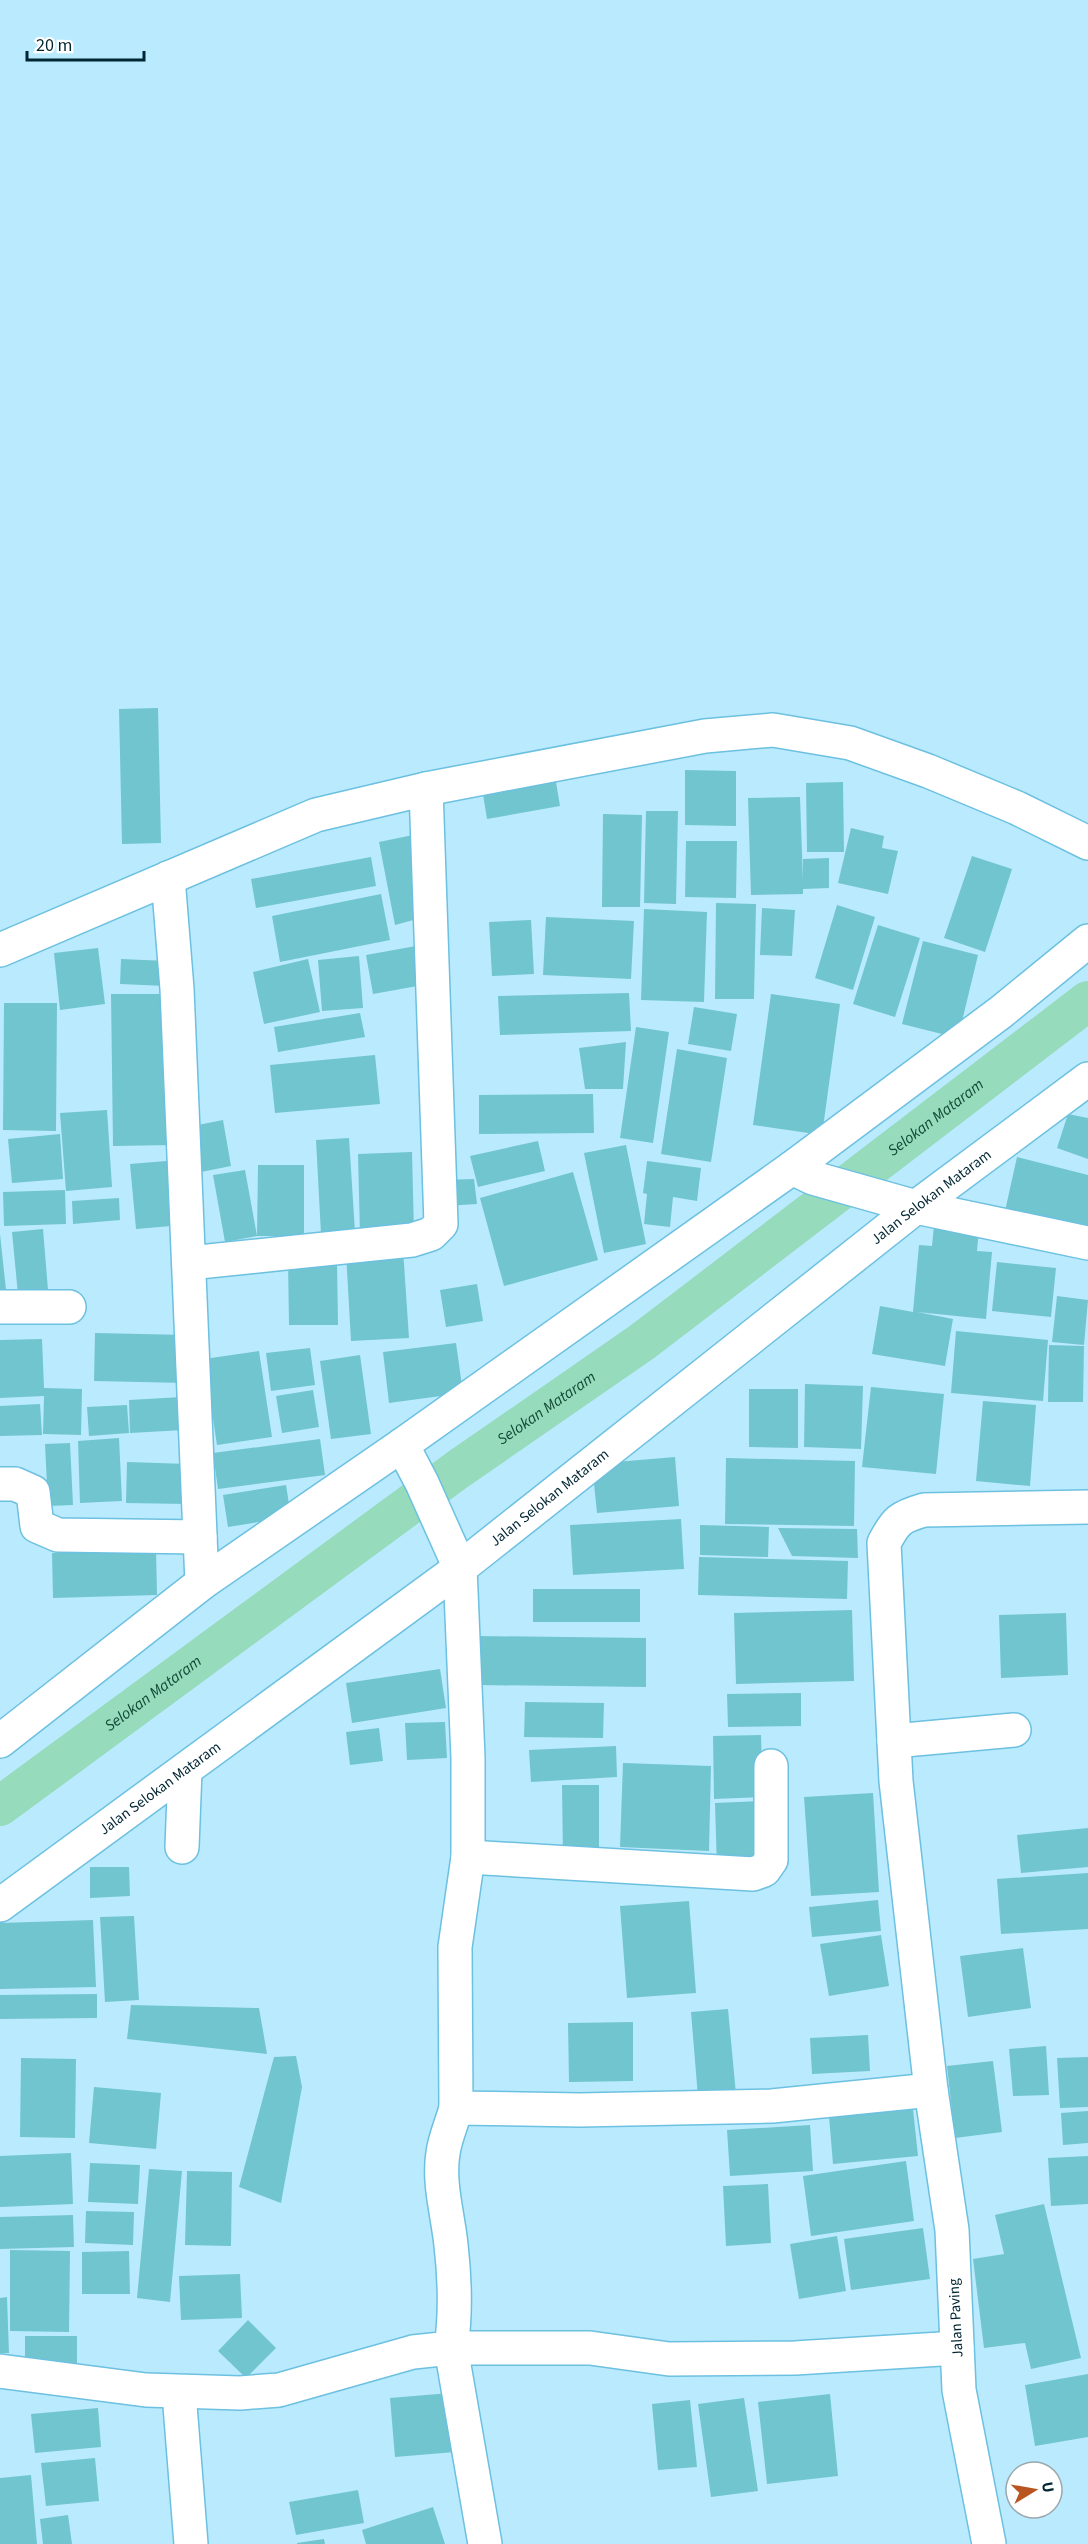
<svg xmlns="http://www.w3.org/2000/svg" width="1088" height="2544" viewBox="0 0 1088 2544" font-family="'Source Sans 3',sans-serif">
<rect width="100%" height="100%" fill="#baeafe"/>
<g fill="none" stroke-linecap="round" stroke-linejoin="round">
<!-- canal -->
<path stroke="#96dbbc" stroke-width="40" id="s1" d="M0 1806 457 1470 642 1342 1088 1001"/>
</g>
<!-- building -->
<path fill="#71c5ce" d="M158 708 161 843 122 844 119 709Z
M685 770 736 771V826L685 825Z
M555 776 560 806 487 819 482 788Z
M843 782 844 852H807L806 783Z
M800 797 803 881V859L829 858V888L803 889V894L751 895 748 798Z
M646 811H678L676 904 644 903Z
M603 814 642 815 640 907H602Z
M851 828 884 836 882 848 898 851 888 894 838 883Z
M418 834 428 916 395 925 379 842Z
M686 841H737L736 898 685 897Z
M972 856 1012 869 985 952 944 938Z
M371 857 376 886 256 908 251 879Z
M381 894 390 940 280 962 272 916Z
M716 903 756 904 754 999H715Z
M837 905 875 917 853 990 815 978Z
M762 908 795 910 792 956 760 955Z
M644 909 707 912 704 1002 641 1000Z
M546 917 634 921 631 979 543 975Z
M531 920 534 974 492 976 489 922Z
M878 925 920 938 895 1017 853 1004Z
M923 941 978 955 958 1038 902 1024Z
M416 946 423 985 373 994 366 955Z
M98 948 105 1004 60 1010 54 953Z
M359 956 363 1008 322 1011 318 960Z
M121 959 167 961 166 986 120 984Z
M308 959 320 1012 264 1024 253 972Z
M629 993 631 1031 500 1035 498 996Z
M111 994H173L175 1145 113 1146Z
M771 994 840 1004 822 1135 753 1125Z
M4 1003H57L56 1131 3 1130Z
M694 1007 737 1014 731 1051 688 1044Z
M360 1013 365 1037 278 1052 274 1027Z
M636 1027 669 1032 653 1143 620 1138Z
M626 1042 623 1089H585L579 1048Z
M677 1049 727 1058 711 1162 661 1154Z
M375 1055 380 1104 275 1113 270 1065Z
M593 1094 594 1133 479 1134V1095Z
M107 1110 112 1187 66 1191 60 1113Z
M1068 1114 1088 1118V1159L1057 1148Z
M223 1120 231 1166 201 1172 193 1126Z
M60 1134 63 1179 12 1183 8 1139Z
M349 1138 355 1232 321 1234 316 1140Z
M538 1141 545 1171 478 1187 470 1156Z
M626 1145 646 1244 604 1253 584 1153Z
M412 1152 414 1233 360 1234 358 1154Z
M1017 1157 1088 1175V1232L1005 1211Z
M178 1160 183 1225 136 1229 130 1164Z
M647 1161 701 1168 697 1201 673 1197 670 1227 644 1224 647 1194 643 1193Z
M258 1165H304V1236H257Z
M245 1170 257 1236 225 1242 213 1175Z
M573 1172 598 1260 504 1286 480 1198Z
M474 1179 477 1204 445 1206 443 1180Z
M65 1190 66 1224 4 1226 3 1192Z
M119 1198 120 1220 73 1224 72 1201Z
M934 1225 979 1229 977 1251 992 1252 986 1319 917 1312 953 1319 945 1366 872 1354 880 1306 913 1312 919 1245 932 1246Z
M43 1229 49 1302 19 1305 12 1232Z
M0 1234 7 1299 0 1300Z
M403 1249 409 1338 351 1341 346 1253Z
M288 1260H337L338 1325H289Z
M997 1262 1056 1268 1051 1317 992 1311Z
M477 1284 483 1321 446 1327 440 1290Z
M1057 1296 1088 1300 1084 1345 1052 1342Z
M956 1331 1048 1340 1043 1401 951 1393Z
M95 1333 187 1335 186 1383 94 1381Z
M42 1339 44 1388 82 1389 81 1435 43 1434 44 1396 0 1398V1340Z
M456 1343 463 1393 389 1403 383 1352Z
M1049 1345 1084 1346 1083 1402H1048Z
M310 1348 315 1385 271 1391 266 1353Z
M259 1351 272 1437 217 1445 204 1359Z
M360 1355 371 1434 331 1439 320 1361Z
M805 1384 863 1386 861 1449 804 1447Z
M871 1387 944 1394 936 1474 862 1467Z
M749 1389H798V1448L749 1447Z
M313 1390 319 1427 282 1433 276 1396Z
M182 1397 184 1430 130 1433 129 1400Z
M983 1401 1036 1405 1030 1486 976 1481Z
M40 1404 42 1435 0 1436V1406Z
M127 1405 129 1433 89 1436 87 1407Z
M119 1438 122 1501 80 1503 78 1441Z
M320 1439 325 1475 218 1489 213 1453Z
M70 1443 73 1505 48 1506 45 1444Z
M675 1457 679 1506 597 1513 592 1464Z
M726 1458 855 1461 854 1526 725 1524Z
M127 1462 189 1464 187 1504 126 1503Z
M286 1485 291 1517 228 1527 223 1495Z
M681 1519 684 1569 573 1575 570 1525Z
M700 1525 769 1527 768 1557 700 1555Z
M778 1528 857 1529 858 1558 792 1556Z
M156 1549 157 1595 53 1598 52 1553Z
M699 1557 848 1561 847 1599 698 1595Z
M533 1589H640V1622H533Z
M852 1610 854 1681 736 1684 734 1613Z
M1066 1613 1068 1675 1001 1678 999 1615Z
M478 1636 646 1638V1687L477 1685Z
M440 1669 446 1708 352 1723 346 1683Z
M801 1693V1726L728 1727 727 1694Z
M525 1702 604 1703 603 1738 524 1737Z
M445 1722 447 1758 407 1760 405 1723Z
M379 1728 383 1761 350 1765 346 1732Z
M761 1735 763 1797 714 1799 713 1736Z
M616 1746 617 1777 531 1782 529 1750Z
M623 1763 711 1766 709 1851 620 1847Z
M562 1785H599V1859H563Z
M873 1793 879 1892 811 1896 804 1797Z
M761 1801 763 1867 717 1869 715 1803Z
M1088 1828V1867L1021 1873 1017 1835Z
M90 1867H129L130 1896 90 1898Z
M1088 1873V1929L1001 1934 997 1879Z
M878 1900 881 1931 812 1937 809 1907Z
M689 1901 696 1993 627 1998 620 1906Z
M134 1916 139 2000 105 2002 100 1917Z
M93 1920 96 1987 0 1989V1923Z
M881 1935 889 1986 829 1996 820 1944Z
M1023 1948 1031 2008 968 2017 960 1956Z
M97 1994V2018L0 2019V1995Z
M131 2005 259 2008 267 2054 127 2039Z
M728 2009 736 2094 698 2097 691 2012Z
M633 2022V2081L569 2082 568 2023Z
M868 2035 870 2071 812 2074 810 2038Z
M1046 2046 1049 2095 1013 2096 1009 2049Z
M296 2056 302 2087 281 2203 239 2187 274 2057Z
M1088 2057V2107L1060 2108 1057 2058Z
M21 2058 76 2059 75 2138 20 2137Z
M993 2061 1002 2132 955 2138 947 2066Z
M94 2087 161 2093 156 2149 89 2143Z
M913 2109 918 2156 833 2164 829 2116Z
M1088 2111V2143L1063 2145 1061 2113Z
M810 2125 813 2171 730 2176 727 2130Z
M71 2153 73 2204 0 2207V2156Z
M1088 2156V2204L1051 2206 1048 2158Z
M906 2161 914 2221 811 2236 803 2176Z
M90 2163 140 2165 138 2204 88 2202Z
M149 2169 182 2171 170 2302 137 2298Z
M187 2171 232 2172 231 2246 185 2245Z
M768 2184 771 2243 726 2246 723 2186Z
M1044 2204 1081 2358 1031 2369 1025 2343 984 2348 973 2259 1004 2254 995 2215Z
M86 2211 134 2212 133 2245 85 2243Z
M73 2215 74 2247 0 2249V2217Z
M923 2228 930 2279 851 2290 844 2239Z
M837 2236 846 2291 799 2299 790 2244Z
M10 2250 70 2251 69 2332 10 2331Z
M129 2251 130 2294H82V2252Z
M240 2274 242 2318 181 2320 179 2276Z
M7 2297 9 2353H0V2298Z
M248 2320 276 2348 246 2378 218 2351Z
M25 2336H77V2367H25Z
M1088 2374V2437L1035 2446 1025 2385Z
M450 2393 455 2452 395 2457 390 2398Z
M830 2394 838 2476 767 2484 758 2402Z
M744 2398 758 2491 711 2497 698 2404Z
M690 2400 697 2467 658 2470 652 2404Z
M98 2408 101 2447 35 2453 31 2414Z
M95 2458 99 2501 46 2506 41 2463Z
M31 2475 37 2544H0V2478Z
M358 2490 364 2523 296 2535 289 2502Z
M433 2507 445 2544H366L362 2530Z
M68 2515 72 2544H43L40 2519Z
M324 2539 325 2544H297V2543Z"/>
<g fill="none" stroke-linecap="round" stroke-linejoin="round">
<!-- minor casing -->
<g stroke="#6cc0e0" stroke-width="36">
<g id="minor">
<path d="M168 878 177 989 202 1583"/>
<path d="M0 950 316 815 426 789 705 736 773 730 850 743 928 771 1017 808 1088 843"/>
<path d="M792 1168 813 1178 916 1207 1088 1243"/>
<path d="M189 1263 412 1240 431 1234 441 1224 426 789"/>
<path d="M0 1307H69"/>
<path d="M402 1445 422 1483 460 1568 468 1758V1857L455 1947 456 2108 580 2110 772 2106 931 2090"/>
<path d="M0 1484H15L33 1492 37 1526 58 1535 200 1537"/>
<path d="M0 1741 202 1583 402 1445 792 1168 1001 1012 1088 941"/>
<path d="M894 1741 1014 1730"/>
<path d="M182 1847 185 1770"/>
<path d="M468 1857 753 1874 764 1870 771 1860V1766"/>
<path id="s2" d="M0 1905 460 1568 916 1207 1088 1079"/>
<path d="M0 2371 146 2390 240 2393 279 2390 413 2352 451 2348C456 2314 455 2280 451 2245 448 2215 438 2183 443 2153 445 2138 452 2123 456 2108"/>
<path d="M179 2393 191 2544"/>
<path d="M485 2544 451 2348H590L669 2359 795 2358 957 2348"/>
<path d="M989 2544 959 2390 952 2230 931 2090 896 1781 884 1543C896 1520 900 1517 924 1510L1088 1507"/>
</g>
</g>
<!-- minor -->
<use href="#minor" stroke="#fff" stroke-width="33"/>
</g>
<g text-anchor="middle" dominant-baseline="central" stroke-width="6" stroke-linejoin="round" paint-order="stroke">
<!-- street labels -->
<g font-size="15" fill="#012633" stroke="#fff">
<text stroke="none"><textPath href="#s2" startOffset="1170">Jalan Selokan Mataram</textPath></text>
<text stroke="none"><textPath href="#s2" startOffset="684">Jalan Selokan Mataram</textPath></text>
<text stroke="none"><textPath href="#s2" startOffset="198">Jalan Selokan Mataram</textPath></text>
<text transform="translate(956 2318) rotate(-93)">Jalan Paving</text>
</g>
<!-- water labels -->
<g font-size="16" font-style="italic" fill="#124a36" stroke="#fff">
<text stroke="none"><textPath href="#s1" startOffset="1162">Selokan Mataram</textPath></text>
<text stroke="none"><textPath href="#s1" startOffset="676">Selokan Mataram</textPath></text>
<text stroke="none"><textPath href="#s1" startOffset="190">Selokan Mataram</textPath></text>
</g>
</g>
<!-- north arrow -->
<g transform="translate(1034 2490) rotate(79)"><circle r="28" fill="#ffffff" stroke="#99a8ad" stroke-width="1.5"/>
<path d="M0-4.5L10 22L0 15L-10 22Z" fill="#b95520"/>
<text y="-9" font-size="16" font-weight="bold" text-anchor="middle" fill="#012633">U</text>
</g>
<!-- scale -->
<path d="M27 51v9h117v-9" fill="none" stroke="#012633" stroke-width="3"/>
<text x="36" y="51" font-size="18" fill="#012633" stroke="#ffffff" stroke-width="4.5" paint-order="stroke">20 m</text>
</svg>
